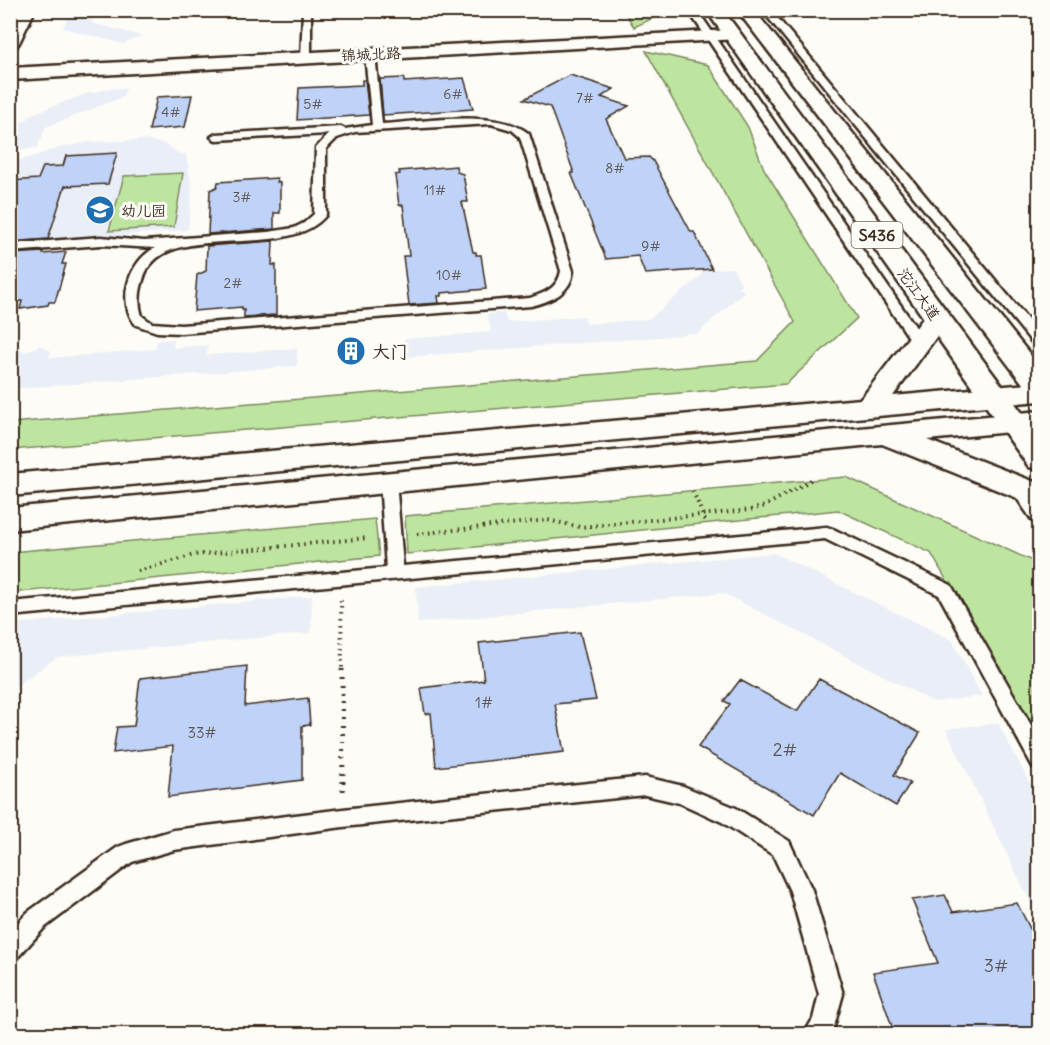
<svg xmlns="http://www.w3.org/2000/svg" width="1050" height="1045" viewBox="0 0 1050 1045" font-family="Delius,'LXGW WenKai TC',sans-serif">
<rect width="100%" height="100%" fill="#fdfcf7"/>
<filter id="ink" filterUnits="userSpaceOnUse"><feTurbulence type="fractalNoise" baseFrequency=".0167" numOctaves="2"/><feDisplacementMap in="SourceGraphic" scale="12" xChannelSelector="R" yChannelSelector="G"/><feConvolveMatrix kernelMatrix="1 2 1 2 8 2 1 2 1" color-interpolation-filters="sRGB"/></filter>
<g filter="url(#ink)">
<!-- built -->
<path fill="#eaeff7" d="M71 11H96L92 23 142 36 123 44 63 28Z
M126 88 123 97 46 127 37 148 11 150V144L21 122 30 118 27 116 91 92 95 93 105 89Z
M144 140 163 143 180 154H186L192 189 188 230 11 245 10 164 62 147 88 142Z
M733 268 742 285 739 288 745 291 696 335 688 332 685 335 406 357 404 339 491 332 487 314 504 313 507 322 584 316 587 324 649 319 702 275 700 270Z
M174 339 173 348 208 345 207 355 297 348V366L11 389V343L25 352 40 345 51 351 49 358 155 349 158 340Z
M774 553 952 640 982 696 934 702 723 593 418 623 416 587Z
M312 596 311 633 57 657 11 690V624Z
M998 723 1039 800V920L946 729Z"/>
<!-- green -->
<path fill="#bee5a0" stroke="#7c885f" stroke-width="1.5" d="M624 11H668L634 27Z
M646 51 708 65 748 127 764 169 857 318 786 384 11 450V423L757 361 795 322Z
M183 173 174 227 109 231 124 176Z
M846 477 1039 564V743L931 553 838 510 407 554 405 516Z
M375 519 379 556 11 593V552Z"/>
<!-- building -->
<path fill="#bfd2f7" stroke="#3b2a1e" stroke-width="1.5" d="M570 75 614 89 601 97 629 106 606 119 624 158 649 157 653 161 691 232H694L712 269 645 274 638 256 606 259 571 173H574L550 107 524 99Z
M404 78V82L464 78 473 109 383 115 380 79Z
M362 80H365L369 115 297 120 299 88 362 85Z
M192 95 185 127 149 130 157 97Z
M117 153 108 184 65 186 48 239 10 242V181L38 179 43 167 63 166 66 156Z
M456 166 457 172 463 174 468 202H462L473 252H476V255H481L486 289 441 293V296H438L439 303 409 305 403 256H409L403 205H399L395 175 400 174 399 171Z
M277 178V182H280V213H274V229L208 234 210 190 217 187 218 182Z
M273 241 272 265H276V315L244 317V310H242V307L194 311 197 275 206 271 207 246Z
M43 252V254L66 252 62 264H66L55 302H49L48 305 20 309 22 301 10 302V254Z
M580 632 596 700 555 704 564 752 436 767 431 713 425 714 421 688 484 680 479 643Z
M247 666 245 706 308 698 310 725 302 726V780L168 797 173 746 113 753 117 727 134 726 140 678Z
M819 679 920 733 894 775 910 783 896 806 840 773 814 815 698 747 730 704 724 701 740 680 797 711Z
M945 895 953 912 1017 903 1040 948V1035H895L873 972 938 963 912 900Z"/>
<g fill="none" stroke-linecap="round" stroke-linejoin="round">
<!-- service casing -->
<g stroke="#3b2a1e" stroke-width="5">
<path id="service" d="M303 10H311V58L306 61 301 58Z
M688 10H697L926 342 924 345H914Z
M762 10H771L1040 334V347L1035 346Z
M370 51 375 54 382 124C421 122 499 108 529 134L573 271C571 293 551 301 531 306L181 333 157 332 136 325C116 302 129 261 155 248L101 245 10 252V244L101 237 144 241 268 232 294 228 304 223 314 214 316 148 329 134 216 140 211 137 216 134 341 127 345 129 372 125 365 54ZM491 124 512 130 520 137 561 271C558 288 545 293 530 298L181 325 152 323 142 316C138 304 139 292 143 280 160 215 286 265 326 215V149L337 138 355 132Z
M388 476 394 477 396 481 403 566 827 527 833 529 951 585 1040 741V769L1033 767 939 595 825 539 10 616V602L386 568 380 481 382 477Z
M1018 483C1035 487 1040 509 1040 525L1034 523 1010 488 1012 484Z
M645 777 683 786 736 808 789 841 812 890 843 994 832 1034H804L813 1019 819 994 790 891 773 855 722 822 680 803 645 795 343 827 174 850 132 862 44 928 18 957 10 960V931L28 912 118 847 126 844 174 830 343 809Z"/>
</g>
<!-- tertiary casing -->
<g stroke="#3b2a1e" stroke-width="5">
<path id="tertiary" d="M18 10H35L19 43 16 47 10 48V25Z
M732 30 738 31 741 35 738 39 10 80V68Z"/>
</g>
<!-- secondary casing -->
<g stroke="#3b2a1e" stroke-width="5">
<path id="secondary" d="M937 310 946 312 950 318 893 396 1040 383V401L10 496V474L861 399 928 312Z
M1040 411V429L927 440 1040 484V507L882 444 10 530V508Z"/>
</g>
<!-- trunk casing -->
<g stroke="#3b2a1e" stroke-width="5">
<path id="trunk" d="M706 10H723L1040 437V470L1029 467Z
M737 10H754L1040 367V396L1030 393Z"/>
</g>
<!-- path-far1 -->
<path stroke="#3b2a1e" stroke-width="4" stroke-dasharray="1.5 4.5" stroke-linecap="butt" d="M693 491 706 523
M417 534 547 520 580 527 750 510 765 506 811 480
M138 571 194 555 367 538
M341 600 342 671"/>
<!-- path -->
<path stroke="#3b2a1e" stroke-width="5" stroke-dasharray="2 6" stroke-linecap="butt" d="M342 669 343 793"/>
<!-- service -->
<use href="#service" fill="#fdfcf7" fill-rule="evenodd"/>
<!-- tertiary -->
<use href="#tertiary" fill="#fdfcf7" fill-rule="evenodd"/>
<!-- secondary -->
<use href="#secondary" fill="#fdfcf7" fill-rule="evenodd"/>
<!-- trunk -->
<use href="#trunk" fill="#fdfcf7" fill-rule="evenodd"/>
</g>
</g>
<!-- icons -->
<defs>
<g id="school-disc" transform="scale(1.5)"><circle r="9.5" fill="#1f6fb2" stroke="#fdfcf7"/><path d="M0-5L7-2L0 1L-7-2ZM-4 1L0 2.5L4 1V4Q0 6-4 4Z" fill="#fff"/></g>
<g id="building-disc" transform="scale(1.5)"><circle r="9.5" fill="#1f6fb2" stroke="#fdfcf7"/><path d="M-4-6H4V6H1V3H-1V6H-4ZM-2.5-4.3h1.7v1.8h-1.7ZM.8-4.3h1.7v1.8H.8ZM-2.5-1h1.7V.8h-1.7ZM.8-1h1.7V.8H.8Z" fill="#fff"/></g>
</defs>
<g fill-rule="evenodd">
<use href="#school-disc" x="100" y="210"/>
<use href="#building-disc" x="351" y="351"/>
</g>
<g text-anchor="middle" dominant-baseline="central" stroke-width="6" stroke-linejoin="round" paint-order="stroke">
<!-- far-number labels -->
<g font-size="14" fill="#5c5454">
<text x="453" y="94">6#</text>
<text x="585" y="98">7#</text>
<text x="313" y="104">5#</text>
<text x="171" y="112">4#</text>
<text x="615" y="168">8#</text>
<text x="435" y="190">11#</text>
<text x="242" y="197">3#</text>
<text x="651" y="246">9#</text>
<text x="449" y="275">10#</text>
<text x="233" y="283">2#</text>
</g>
<!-- far-street labels -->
<g font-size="15" fill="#3b2a1e" stroke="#fdfcf7">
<text transform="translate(371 54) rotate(-3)">锦城北路</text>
<text transform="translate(919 294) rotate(54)">沱江大道</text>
</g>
<!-- far-poi labels -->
<g font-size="15" fill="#3b2a1e" stroke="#fdfcf7" text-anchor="start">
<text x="121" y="210">幼儿园</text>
</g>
<!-- number labels -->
<g font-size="15" fill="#5c5454">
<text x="484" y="702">1#</text>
<text x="202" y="732">33#</text>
</g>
<!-- shield labels -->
<rect fill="#fdfcf7" stroke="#75695f" stroke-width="1.5" x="851.5" y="222" width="51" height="26" rx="4.5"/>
<g font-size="16" font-weight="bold" fill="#3b2a1e">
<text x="877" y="235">S436</text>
</g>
<!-- poi labels -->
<g font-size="18" fill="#3b2a1e" stroke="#fdfcf7" text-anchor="start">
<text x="372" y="351">大门</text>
</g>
<!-- near-number labels -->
<g font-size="18" fill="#5c5454">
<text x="785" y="749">2#</text>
<text x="996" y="965">3#</text>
</g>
</g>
<!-- margin -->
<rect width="1050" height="1045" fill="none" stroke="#fdfcf7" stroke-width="36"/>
<rect x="18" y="18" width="1014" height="1009" fill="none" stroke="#3b2a1e" stroke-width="2" filter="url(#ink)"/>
</svg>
